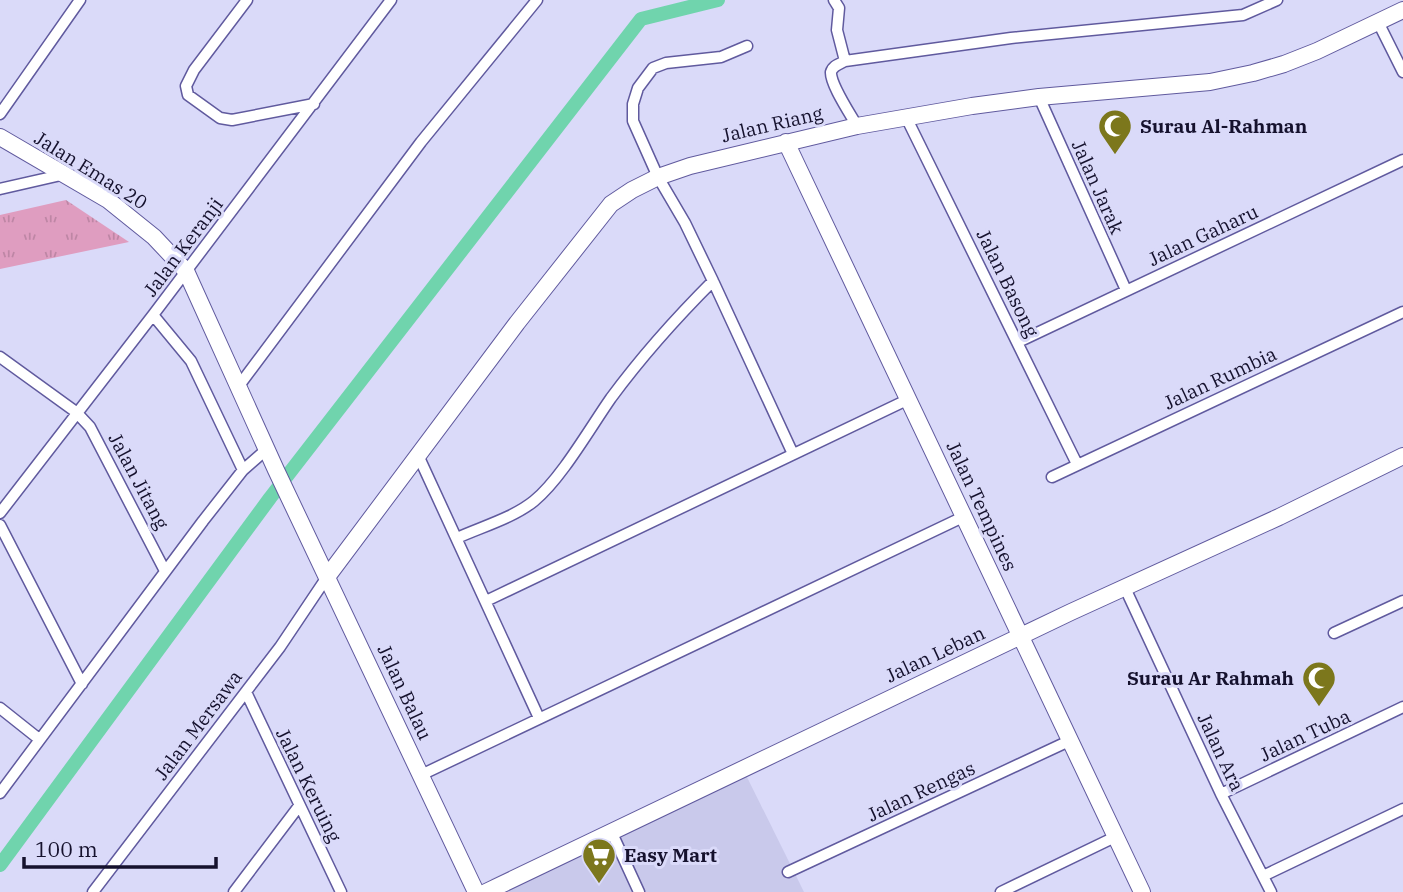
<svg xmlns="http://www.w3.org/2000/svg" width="1403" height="892" viewBox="0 0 1403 892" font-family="'IBM Plex Serif',serif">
<defs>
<pattern id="grass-tufts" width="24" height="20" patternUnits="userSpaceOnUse" patternTransform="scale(1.75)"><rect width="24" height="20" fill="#df9dc0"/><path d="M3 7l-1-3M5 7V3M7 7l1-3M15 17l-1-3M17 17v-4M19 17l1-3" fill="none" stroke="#be86a5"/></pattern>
</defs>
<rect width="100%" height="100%" fill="#dadaf9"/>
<!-- built -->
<path fill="#c9c9eb" d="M740 763 804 892H497L491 879Z"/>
<!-- grass -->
<path fill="url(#grass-tufts)" d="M66 200 129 242 0 269V215Z"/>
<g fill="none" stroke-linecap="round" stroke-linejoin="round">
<!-- canal -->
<path stroke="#70d4ad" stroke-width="14" d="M0 865 270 498 641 19 718 0"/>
<!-- street casing -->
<g stroke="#605a9e" stroke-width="13">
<path id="street" d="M247 0 194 70 186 86 188 95 220 118 232 120 314 104
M834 0 839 8 837 30 845 61
M1378 22 1403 72
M747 46 721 57 666 63 653 68 638 88 633 104V121L658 177 685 223 713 281 793 454
M1039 97 1126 290
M0 114 80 0
M907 119 1077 464
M857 126C851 115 830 84 831 72 833 65 840 64 845 61L1011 38 1243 15 1277 0
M0 189 61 175
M153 315 191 361 243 470
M1018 342 1403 160
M0 357 76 412 90 427 165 571
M238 387 421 142 537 0
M417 453 539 718
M1052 477 1403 312
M0 513 153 315 391 0
M0 525 82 684
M457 538C481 527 513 518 534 501 561 479 590 428 611 398 642 356 676 318 713 281
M1125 588 1221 794 1271 892
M486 601 909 399
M1334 633 1403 601
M246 692 341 892
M0 708 39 739
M421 775 963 517
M0 793 203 521 243 470 267 449
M1221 794 1403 707
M611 831 639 892
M788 872 1069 741
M1263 876 1403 809
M93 892 280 647 327 577
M234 892 299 806
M1001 892 1115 837"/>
</g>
<!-- secondary casing -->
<g stroke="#605a9e" stroke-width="18">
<path id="secondary" d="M0 137 108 200 154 237 186 271 276 470 476 892
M786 142 1142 892
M327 577 517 323 611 204 632 190 658 177 690 166 857 126 972 106 1039 97 1210 82 1253 73 1284 64 1317 51 1403 10
M486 892 1071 612 1279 517 1403 456"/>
</g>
<!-- street -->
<use href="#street" stroke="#fff" stroke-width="10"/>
<!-- secondary -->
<use href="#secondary" stroke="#fff" stroke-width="16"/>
</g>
<!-- icons -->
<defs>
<g id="mosque-pin" transform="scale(1.75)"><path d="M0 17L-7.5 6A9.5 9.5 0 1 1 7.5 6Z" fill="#7c771c" stroke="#dadaf9"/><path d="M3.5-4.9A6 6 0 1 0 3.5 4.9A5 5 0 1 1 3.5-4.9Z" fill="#fff"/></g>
<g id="supermarket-pin" transform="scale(1.75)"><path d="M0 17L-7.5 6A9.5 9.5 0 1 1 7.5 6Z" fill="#7c771c" stroke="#dadaf9"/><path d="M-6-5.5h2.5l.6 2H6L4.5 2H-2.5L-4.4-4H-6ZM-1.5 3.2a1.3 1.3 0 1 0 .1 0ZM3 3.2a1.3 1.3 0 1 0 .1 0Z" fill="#fff"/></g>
</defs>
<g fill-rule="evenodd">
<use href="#mosque-pin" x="1115" y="126"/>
<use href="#mosque-pin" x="1319" y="678"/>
<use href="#supermarket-pin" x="599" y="855"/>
</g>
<g text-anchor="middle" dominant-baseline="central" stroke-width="6" stroke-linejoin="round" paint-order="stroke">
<!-- street labels -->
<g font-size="19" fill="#15112d" stroke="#dadaf9">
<text transform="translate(772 124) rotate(-13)">Jalan Riang</text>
<text transform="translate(91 170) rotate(32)">Jalan Emas 20</text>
<text transform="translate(1098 187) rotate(66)">Jalan Jarak</text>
<text transform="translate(1203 235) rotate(-25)">Jalan Gaharu</text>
<text transform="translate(183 247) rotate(-53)">Jalan Keranji</text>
<text transform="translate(1008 283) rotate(64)">Jalan Basong</text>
<text transform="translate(1220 378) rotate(-25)">Jalan Rumbia</text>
<text transform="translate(139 481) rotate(62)">Jalan Jitang</text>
<text transform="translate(982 506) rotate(65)">Jalan Tempines</text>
<text transform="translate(935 654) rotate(-25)">Jalan Leban</text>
<text transform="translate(405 692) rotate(65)">Jalan Balau</text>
<text transform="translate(198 725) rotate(-53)">Jalan Mersawa</text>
<text transform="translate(1305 735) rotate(-25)">Jalan Tuba</text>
<text transform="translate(1221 752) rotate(65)">Jalan Ara</text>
<text transform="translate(309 785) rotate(64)">Jalan Keruing</text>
<text transform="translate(921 791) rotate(-25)">Jalan Rengas</text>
</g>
<!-- poi labels -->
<g font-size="19" font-weight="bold" fill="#15112d" stroke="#dadaf9" text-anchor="start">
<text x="1140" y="126">Surau Al-Rahman</text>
<text x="1294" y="678" text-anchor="end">Surau Ar Rahmah</text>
<text x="624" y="855">Easy Mart</text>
</g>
</g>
<!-- scale -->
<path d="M24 857v10h192v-10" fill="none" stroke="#15112d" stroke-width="3.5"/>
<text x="35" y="857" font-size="21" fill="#15112d" stroke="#dadaf9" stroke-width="5" paint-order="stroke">100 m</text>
</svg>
